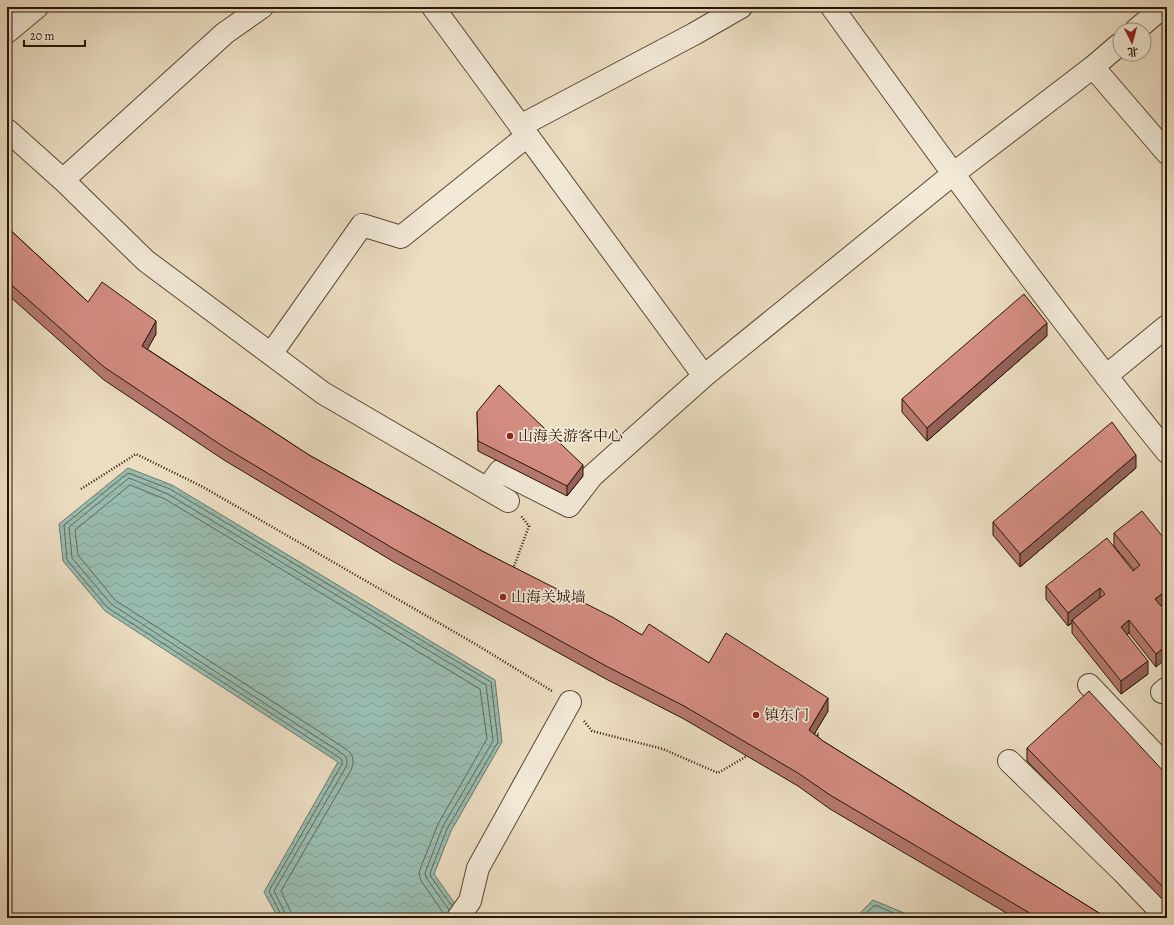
<svg xmlns="http://www.w3.org/2000/svg" width="1174" height="925" viewBox="0 0 1174 925" font-family="Alegreya,'Noto Serif SC',serif">
<defs>
<pattern id="water-waves" width="16" height="10" patternUnits="userSpaceOnUse"><rect width="16" height="10" fill="#99bcaf"/><path d="M0 5q4-4 8 0t8 0" fill="none" stroke="#84a195"/></pattern>
</defs>
<rect width="100%" height="100%" fill="#ebddc2"/>
<filter id="stains"><feTurbulence type="fractalNoise" baseFrequency=".005" numOctaves="4"/><feColorMatrix values="0 0 0 0 .2 0 0 0 0 .09 0 0 0 0 .02 0 0 0 .5 -.17"/></filter>
<radialGradient id="worn" r=".72"><stop offset=".6" stop-color="#630" stop-opacity="0"/><stop offset="1" stop-color="#630" stop-opacity=".3"/></radialGradient>
<!-- water -->
<path fill="url(#water-waves)" stroke="#6c796b" d="M128 468 172 485 495 680 502 742 451 831 434 874 465 918H278L264 892 338 762 105 611 63 561 59 524Z
M873 900 911 916 913 918H855Z"/>
<g fill="none" stroke-linecap="round" stroke-linejoin="round">
<!-- shore -->
<path stroke="#60685a" stroke-width="1" d="M281 918V915L269 891 342 764V760L340 758 108 608 67 560 64 525 128 473 170 489 491 682 498 742 447 829 430 873 431 877 452 906
M286 918 285 913 274 891 346 767C348 762 347 757 343 754L111 604 72 558 69 527 129 478 168 494 486 685 493 741 443 826 425 873 427 879 449 910
M292 918 291 912 281 891 351 770C355 761 353 754 346 749L115 600 78 555 75 530 130 485 165 499 480 689 487 739 438 824 419 872 420 878 422 882 446 917
M861 918 875 905 905 918"/>
<!-- minor casing -->
<g stroke="#594734" stroke-width="24">
<path id="minor" d="M433 7 704 376
M832 7C941 158 1050 308 1167 452
M1136 30 1163 7
M7 32 37 7
M1093 67 1167 153
M520 126 694 34 741 7
M7 130 63 180 146 261 323 393 508 501
M63 180 225 33 262 7
M271 354 362 225 401 237 527 136
M1106 376 1167 326
M487 489 500 471 569 506 592 476 704 376 953 174 1093 67 1120 44
M1089 685 1167 767
M1162 692 1167 688
M1009 761 1122 871 1167 918
M458 918 470 901 478 868 570 702"/>
</g>
<!-- path -->
<path stroke="#281504" stroke-width="2.5" stroke-dasharray="1 2" stroke-linecap="butt" d="M81 489 136 454 203 487 477 645 552 691
M513 569 529 526 521 516
M584 721 592 731 663 749 718 773 747 756
M812 731 819 734 815 739"/>
<!-- minor -->
<use href="#minor" stroke="#f2e9d7" stroke-width="22"/>
</g>
<!-- wall -->
<path fill="#b57870" stroke="#281504" d="M7 227 88 302 156 334 147 349 309 455 482 551 642 635 709 663 828 711 814 734 823 741 1107 918H1015L830 809 798 786 684 719 606 679 394 562 224 460 104 380 7 294Z
M1047 336 927 441 902 412V399Z
M477 412 583 476 567 496 478 451Z
M1136 468 1020 567 993 535V522Z
M1114 533 1167 542 1156 667 1129 633 1127 635 1148 674 1121 694 1072 633V623L1068 626 1046 599V586L1133 571 1134 570 1114 546Z
M1027 748 1167 775V904L1027 761Z"/>
<!-- shaded-wall -->
<path fill="#94625b" stroke="#281504" d="M156 321V334L142 359V346Z
M1047 323V336L927 441V428Z
M1136 455V468L1020 567V554Z
M583 465V476L567 496V486Z
M1100 588V601L1072 620V623L1068 626V613Z
M1167 590V603L1155 612V599Z
M1129 620V633L1121 640V627Z
M1167 645V658L1156 667V654Z
M1148 661V674L1121 694V681Z
M828 698V711L809 743V730Z"/>
<!-- building -->
<path fill="#d38c82" stroke="#281504" d="M7 227 88 302 102 282 156 321 142 346 309 455 482 551 614 618 642 635 649 624 709 663 726 633 828 698 809 730 823 741 1107 918H1038L830 795 798 773 684 706 606 666 394 549 224 447 104 367 7 281Z
M1024 294 1047 323 927 428 902 399Z
M499 385 583 465 567 486 478 441 477 412Z
M1112 422 1136 455 1020 554 993 522Z
M1142 511 1167 542V590L1155 599 1161 606 1167 601V645L1156 654 1129 620 1121 627 1148 661 1121 681 1072 620 1105 594 1100 588 1068 613 1046 586 1107 538 1133 571 1140 565 1114 533Z
M1089 691 1167 775V891L1027 748Z"/>
<!-- markers -->
<g fill="#8f2418" stroke="#f2e9d7" stroke-width="1.5">
<circle cx="510" cy="436" r="4"/>
<circle cx="503" cy="597" r="4"/>
<circle cx="756" cy="715" r="4"/>
</g>
<g text-anchor="middle" dominant-baseline="central" stroke-width="3.5" stroke-linejoin="round" paint-order="stroke">
<!-- poi labels -->
<g font-size="15" fill="#281504" stroke="#f2e9d7" text-anchor="start">
<text x="518" y="436">山海关游客中心</text>
<text x="511" y="597">山海关城墙</text>
<text x="764" y="715">镇东门</text>
</g>
</g>
<!-- margin -->
<rect width="1174" height="925" fill="none" stroke="#ebddc2" stroke-width="24"/>
<rect x="8" y="8" width="1158" height="909" fill="none" stroke="#281504" stroke-width="2"/>
<rect x="12" y="12" width="1150" height="901" fill="none" stroke="#281504"/>
<!-- north arrow -->
<g transform="translate(1132 42) rotate(174)"><circle r="19" fill="#f2e9d7" stroke="#a19483"/>
<path d="M0-3L7 15L0 10L-7 15Z" fill="#8f2418"/>
<text y="-6" font-size="11" font-weight="bold" text-anchor="middle" fill="#281504">北</text>
</g>
<!-- scale -->
<path d="M24 40v6h61v-6" fill="none" stroke="#281504" stroke-width="2"/>
<text x="30" y="40" font-size="12" fill="#281504" stroke="#f2e9d7" stroke-width="3" paint-order="stroke">20 m</text>
<rect width="100%" height="100%" filter="url(#stains)"/>
<rect width="100%" height="100%" fill="url(#worn)"/>
</svg>
